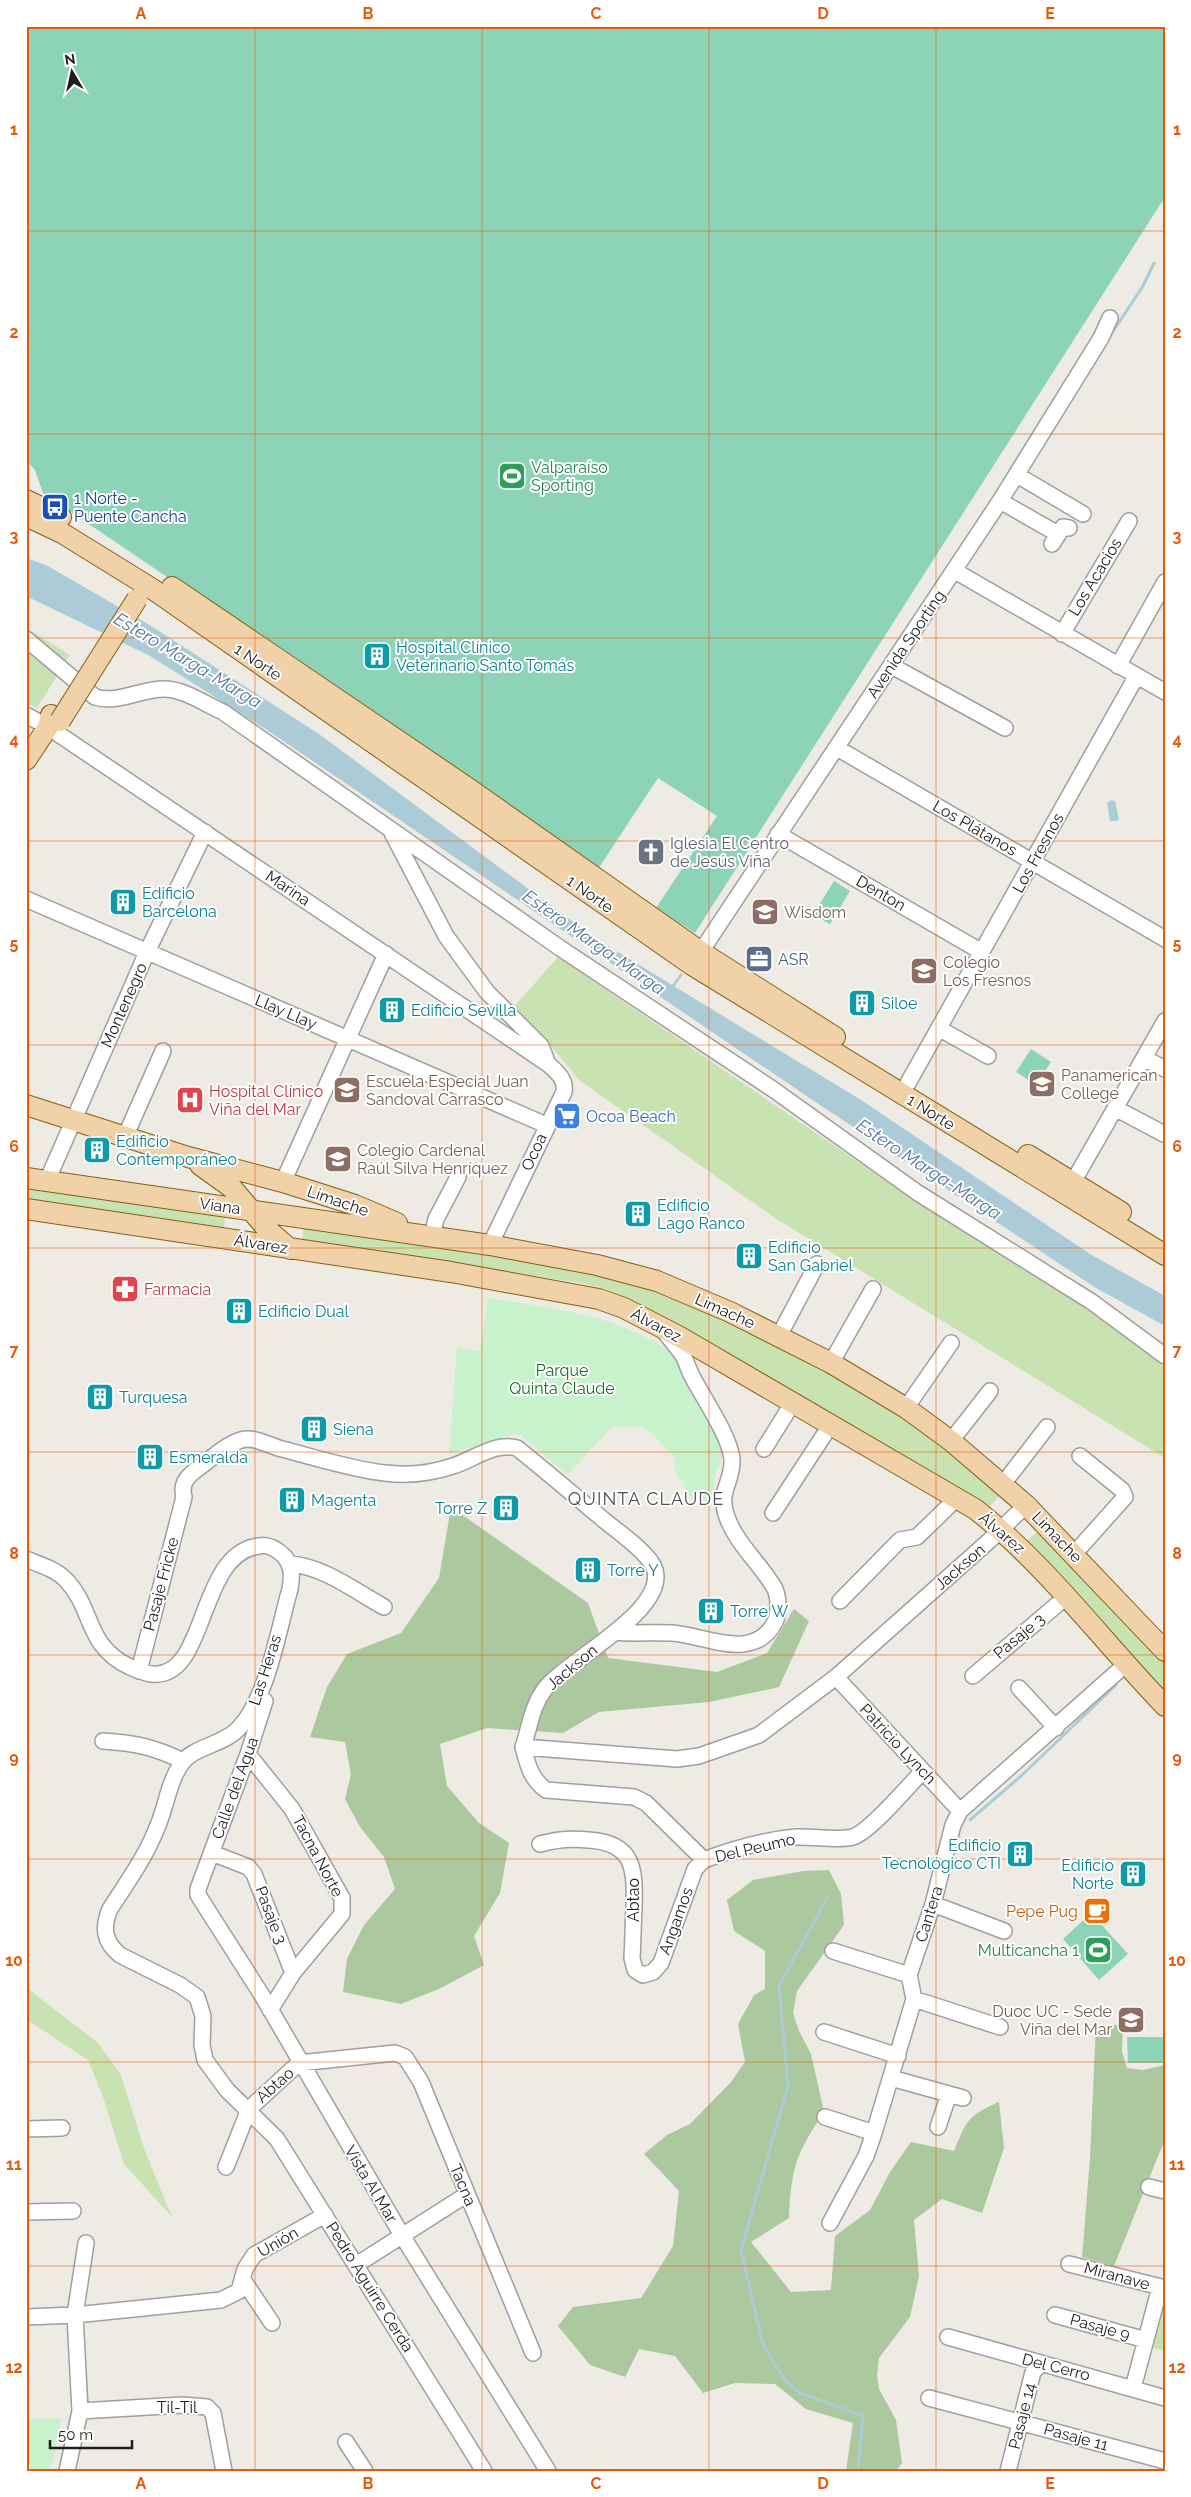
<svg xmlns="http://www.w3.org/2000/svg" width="1191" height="2497" viewBox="0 0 1191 2497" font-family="Raleway,sans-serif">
<rect width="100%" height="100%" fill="#eeebe5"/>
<!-- grass -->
<path fill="#c9e2b2" d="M26 630 31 631 70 655 37 708 26 703Z
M558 957 914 1200 1087 1308 1165 1364V1458L775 1218 579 1080 551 1046 512 1009Z
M26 1182 223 1212 225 1221 223 1231 26 1202Z
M304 1222 604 1270 651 1285 844 1374 1003 1493 987 1509 638 1304 606 1289 581 1283 302 1242Z
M1041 1529 1165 1661V1696L1024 1543Z
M28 1989 97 2042 120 2073 145 2151 172 2217 124 2164 103 2097 88 2060 26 2019Z
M1165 2300V2351L1153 2348Z"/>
<!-- forest -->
<path fill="#abc89f" d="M451 1507 588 1603 608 1658 717 1672 767 1653 794 1609 809 1621 779 1687 709 1702 599 1712 563 1733 487 1728 440 1744 447 1786 479 1823 509 1843 500 1893 474 1936 484 1965 439 1989 401 2004 343 1992 347 1959 364 1925 395 1889 384 1857 360 1827 345 1799 351 1774 345 1742 310 1737 327 1687 347 1654 401 1633 439 1578Z
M829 1870 841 1894 844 1925 797 1991 793 2013 799 2031 811 2054 824 2112C796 2154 791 2168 789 2218L751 2242 791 2292 831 2290 835 2236 870 2210 890 2172 911 2142 954 2151C967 2120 967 2116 999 2102L1004 2148 982 2213 942 2199 914 2220 919 2276 910 2317 879 2358 877 2375 879 2389 896 2420 902 2463 896 2471H846L853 2423 806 2409 775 2384 735 2383 703 2393 675 2356 639 2349 625 2377 590 2365 558 2326 573 2307 641 2298 673 2246 679 2191 644 2154 667 2135 690 2124 731 2082 745 2062 738 2024 754 1995 765 1989V1951L734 1931 727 1900 753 1880 803 1871Z
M1096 2025H1123L1122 2052 1127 2068 1143 2070 1165 2065V2139L1114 2266 1082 2257 1090 2159Z"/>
<!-- park -->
<path fill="#c8f2cb" d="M488 1298C547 1307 604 1313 657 1343 663 1347 675 1352 679 1358 682 1364 683 1376 687 1384 698 1402 710 1417 718 1436 726 1456 722 1457 715 1476 711 1490 719 1495 705 1506L684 1492V1483L677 1476 673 1456 652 1434 642 1427H612L567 1475 521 1435 514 1434 449 1454 457 1347 480 1351Z
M61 2418 54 2457 49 2471H26V2419Z"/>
<!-- pitch -->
<path fill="#8dd3b8" d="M26 26H1165V197L695 933 656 908 717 816 658 778 598 869 43 493 35 470 26 460Z
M834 881 850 891 830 924 813 915Z
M1031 1049 1051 1062 1036 1085 1016 1072Z
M1091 1913 1128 1954 1099 1980 1063 1939Z
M1127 2037H1165V2063H1128Z"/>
<!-- water -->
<path fill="#abccd6" d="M26 558 46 565 148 624 319 734 595 938 861 1100 1090 1254 1165 1296V1326L1096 1288 808 1097 267 730 150 656 26 596Z
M1111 800 1115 801 1119 819 1116 821H1110L1107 803Z"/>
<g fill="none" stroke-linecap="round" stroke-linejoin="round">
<!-- stream -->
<path stroke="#abccd6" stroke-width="3" d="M1108 339 1143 286 1154 263
M671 989 681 975
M970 1820 1021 1776 1116 1685
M827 1898 779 1986 788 2086 741 2250 763 2345 784 2379 800 2393 863 2416 858 2471"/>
<!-- minor casing -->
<g stroke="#9f9f9f" stroke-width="18">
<path id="minor" d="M1017 475 1083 514
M1000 501 1058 534
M1052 544 1063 527 1069 528
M955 571 1165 692
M1062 634 1129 521
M26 639 95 697C118 704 140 689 164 689 184 689 205 704 223 712L560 948 774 1090 918 1193 1092 1302 1165 1356
M892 666 1005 728
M1118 666 1165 582
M26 715 48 727 548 1064C557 1072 566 1079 564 1092L490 1245
M837 748 1165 939
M390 829 446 936 487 992 541 1046 548 1064
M778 834 982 952
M26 899 546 1125
M696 959 1000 501 1101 338 1110 318
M940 1029 988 1056
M1144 1058 1165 1069
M908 1083 1136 677
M1115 1108 1164 1134
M125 1137 163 1051
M47 1181 147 952 205 832
M283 1182 386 954
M1073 1182 1165 1021
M432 1236 436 1219 458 1177
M779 1336 817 1264
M831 1363 873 1289
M906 1408 951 1343
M951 1441 990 1391
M764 1449 792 1404
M1003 1484 1047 1427
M773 1513 830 1426
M1074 1554 1125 1497 1122 1490 1080 1456
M26 1559C40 1565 56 1569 66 1580 94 1609 85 1646 130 1667 137 1670 144 1673 152 1674 208 1680 197 1553 259 1546 269 1544 278 1550 285 1557 293 1568 292 1577 290 1589 278 1631 267 1701 237 1730 222 1745 193 1747 182 1763 168 1782 166 1809 156 1830 145 1858 126 1884 110 1909 102 1928 104 1942 120 1955L180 1985 197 1997 203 2016 202 2045 205 2060 227 2090 277 2139 484 2471
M290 1564C323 1566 355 1591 384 1607
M840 1601 900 1540 917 1537 956 1499
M615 1632C634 1634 652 1632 672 1633 705 1635 754 1663 775 1622 779 1614 779 1598 775 1589 761 1564 737 1545 727 1517 717 1490 733 1484 732 1459 730 1437 704 1399 693 1378 689 1371 687 1364 684 1357 678 1348 670 1339 663 1330
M139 1671 184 1497C180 1482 189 1475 200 1467 212 1458 227 1444 241 1440 254 1436 270 1446 282 1449 313 1457 354 1470 385 1473 408 1476 432 1473 453 1466 475 1459 494 1442 517 1448 547 1472 576 1497 605 1521 620 1533 640 1547 651 1562 681 1605 564 1661 544 1690 531 1708 530 1727 523 1747
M973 1676 1066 1597
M836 1677 960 1811
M1019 1688 1056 1728
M265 1701 248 1754 198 1889V1895L263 1997 403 2237 548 2471
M103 1741C135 1743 154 1747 183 1761
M523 1747 677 1759 699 1756 759 1735 836 1677 990 1540 1026 1505
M523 1747C528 1765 530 1778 546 1790L634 1797 646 1803 704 1860C733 1849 765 1840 796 1837 812 1836 839 1841 853 1837 871 1831 908 1786 923 1771
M248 1754 292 1809 342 1898V1914L293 1973 270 2010
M540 1844C557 1839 571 1838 589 1840 635 1843 635 1870 634 1908 633 1925 633 1941 632 1958L635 1970 643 1975 653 1972 661 1963 695 1869 704 1860
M212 1853 248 1867 254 1874 293 1973
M933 1904 1004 1931
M833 1951 909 1975
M914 1999 1000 2027
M824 2032 898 2056
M891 2078 963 2098
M825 2117 874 2133
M938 2127 949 2094
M26 2129 62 2128
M226 2167 249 2109 299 2063 395 2053 405 2057 421 2082 533 2353
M1149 2187 1165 2191
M26 2212 73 2211
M830 2223 866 2156 874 2133 914 1999 909 1975 933 1904 953 1825 960 1811 1125 1665
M1069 2264 1165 2288
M356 2265 466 2195
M243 2280 272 2323
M1055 2315 1146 2340
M26 2317 75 2315 221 2300 239 2291 245 2269 254 2255 325 2215
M948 2337 1165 2398
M1133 2388 1160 2287
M929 2398 1165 2461
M80 2411 182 2405 207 2407 213 2413 224 2471
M346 2442 365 2471
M67 2471 80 2411 75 2315 86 2243
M1008 2471 1033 2372 1040 2365"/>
</g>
<!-- major casing -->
<g stroke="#856013" stroke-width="22">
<path id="major" d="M26 500 61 517
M26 516 62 533 151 588 692 965 1165 1255
M172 587 468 788 701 952 835 1037
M26 760 48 727 51 715
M26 1105 188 1157 283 1182 355 1205 397 1223
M1028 1155 1121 1212
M200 1165 232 1188 268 1230 290 1249
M26 1178 490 1245 597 1265 657 1281 730 1312 831 1363 906 1408 951 1441 1026 1505 1165 1651
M26 1209 451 1272 599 1299 624 1308 680 1337 975 1509C1047 1565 1102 1641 1165 1706"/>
</g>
<!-- minor -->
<use href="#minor" stroke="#fff" stroke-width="15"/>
<!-- major -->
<use href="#major" stroke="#f0d1a8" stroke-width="20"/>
<!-- major-bridge casing -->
<g stroke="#856013" stroke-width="22" stroke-linecap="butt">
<path id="major-bridge" d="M60 721 137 599"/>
</g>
<!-- major-bridge -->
<use href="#major-bridge" stroke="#f0d1a8" stroke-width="20"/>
</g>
<!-- grid -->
<path fill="none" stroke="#e8590c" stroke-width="1" stroke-opacity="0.55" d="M255 26V2471M482 26V2471M709 26V2471M936 26V2471M26 231H1165M26 434H1165M26 638H1165M26 841H1165M26 1045H1165M26 1248H1165M26 1452H1165M26 1655H1165M26 1859H1165M26 2062H1165M26 2266H1165"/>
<!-- icons -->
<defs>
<g id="stadium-square" transform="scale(1.4375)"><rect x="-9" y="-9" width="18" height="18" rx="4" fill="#2e9e5b" stroke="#fff"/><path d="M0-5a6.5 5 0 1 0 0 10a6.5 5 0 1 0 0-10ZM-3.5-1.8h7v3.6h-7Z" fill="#fff"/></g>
<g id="bus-square" transform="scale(1.4375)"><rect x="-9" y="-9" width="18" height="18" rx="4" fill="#1a4fb4" stroke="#fff"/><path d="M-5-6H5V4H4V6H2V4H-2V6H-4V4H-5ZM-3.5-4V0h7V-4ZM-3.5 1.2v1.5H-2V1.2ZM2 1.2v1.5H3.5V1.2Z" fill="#fff"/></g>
<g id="building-square" transform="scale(1.4375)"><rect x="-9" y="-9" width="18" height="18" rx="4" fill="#0f9aa8" stroke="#fff"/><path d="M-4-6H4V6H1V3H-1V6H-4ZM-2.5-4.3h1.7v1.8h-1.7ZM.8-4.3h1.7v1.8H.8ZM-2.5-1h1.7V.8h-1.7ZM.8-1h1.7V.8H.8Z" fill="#fff"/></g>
<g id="church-square" transform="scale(1.4375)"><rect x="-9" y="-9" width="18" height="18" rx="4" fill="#6b7280" stroke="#fff"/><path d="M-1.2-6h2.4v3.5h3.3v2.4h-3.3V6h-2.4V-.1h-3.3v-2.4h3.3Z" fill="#fff"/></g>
<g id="school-square" transform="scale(1.4375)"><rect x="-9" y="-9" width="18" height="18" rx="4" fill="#8d6e63" stroke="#fff"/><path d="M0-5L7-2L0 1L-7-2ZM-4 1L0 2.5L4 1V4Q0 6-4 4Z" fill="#fff"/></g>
<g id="office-square" transform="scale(1.4375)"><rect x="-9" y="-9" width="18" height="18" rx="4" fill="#5c6f8a" stroke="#fff"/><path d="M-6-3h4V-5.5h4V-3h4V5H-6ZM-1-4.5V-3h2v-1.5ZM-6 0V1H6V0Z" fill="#fff"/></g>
<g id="hospital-square" transform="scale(1.4375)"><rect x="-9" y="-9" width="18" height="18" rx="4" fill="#e0444e" stroke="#fff"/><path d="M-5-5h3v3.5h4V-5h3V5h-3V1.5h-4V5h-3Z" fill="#fff"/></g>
<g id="supermarket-square" transform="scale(1.4375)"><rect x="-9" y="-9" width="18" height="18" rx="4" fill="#3f7fe0" stroke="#fff"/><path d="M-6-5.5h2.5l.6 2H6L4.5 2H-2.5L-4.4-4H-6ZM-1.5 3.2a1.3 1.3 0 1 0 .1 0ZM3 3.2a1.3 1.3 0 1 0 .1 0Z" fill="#fff"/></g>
<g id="pharmacy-square" transform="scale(1.4375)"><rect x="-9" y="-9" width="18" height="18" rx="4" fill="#e0444e" stroke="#fff"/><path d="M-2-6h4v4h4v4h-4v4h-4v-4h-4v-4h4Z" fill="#fff"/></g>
<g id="cafe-square" transform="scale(1.4375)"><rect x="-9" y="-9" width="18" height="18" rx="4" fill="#e8710a" stroke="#fff"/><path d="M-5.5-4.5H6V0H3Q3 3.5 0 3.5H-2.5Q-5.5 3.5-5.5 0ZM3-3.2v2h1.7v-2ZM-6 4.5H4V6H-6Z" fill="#fff"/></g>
<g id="university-square" transform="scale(1.4375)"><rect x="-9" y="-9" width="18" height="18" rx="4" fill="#8d6e63" stroke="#fff"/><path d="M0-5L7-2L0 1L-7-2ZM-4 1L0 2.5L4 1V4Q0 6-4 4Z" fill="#fff"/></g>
</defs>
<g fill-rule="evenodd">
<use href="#stadium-square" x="512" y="476"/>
<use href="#bus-square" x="55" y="507"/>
<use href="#building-square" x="377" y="656"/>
<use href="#church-square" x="651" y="852"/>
<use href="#building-square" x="123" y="902"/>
<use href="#school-square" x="765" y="912"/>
<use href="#office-square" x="759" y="959"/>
<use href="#school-square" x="924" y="971"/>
<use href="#building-square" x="862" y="1003"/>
<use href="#building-square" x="392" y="1010"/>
<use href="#school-square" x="1042" y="1084"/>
<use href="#school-square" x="347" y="1090"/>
<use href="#hospital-square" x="190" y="1100"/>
<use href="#supermarket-square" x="567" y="1116"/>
<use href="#building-square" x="97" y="1150"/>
<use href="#school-square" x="338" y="1159"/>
<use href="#building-square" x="638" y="1214"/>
<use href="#building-square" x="749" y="1256"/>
<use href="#pharmacy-square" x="125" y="1289"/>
<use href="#building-square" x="239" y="1311"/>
<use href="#building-square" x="100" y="1397"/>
<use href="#building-square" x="314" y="1429"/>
<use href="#building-square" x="150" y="1457"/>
<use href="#building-square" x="292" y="1500"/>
<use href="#building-square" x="506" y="1508"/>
<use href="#building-square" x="588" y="1570"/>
<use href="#building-square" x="711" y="1611"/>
<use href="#building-square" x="1020" y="1854"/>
<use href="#building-square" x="1133" y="1874"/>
<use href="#cafe-square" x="1097" y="1911"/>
<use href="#stadium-square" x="1098" y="1950"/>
<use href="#university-square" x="1131" y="2020"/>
</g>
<g text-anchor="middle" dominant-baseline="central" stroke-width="4" stroke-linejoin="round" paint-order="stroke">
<!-- leisure labels -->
<g font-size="16" fill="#27864d" stroke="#fff" text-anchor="start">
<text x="531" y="467">Valparaíso<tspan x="531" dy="18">Sporting</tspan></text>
<text x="1079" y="1950" text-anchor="end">Multicancha 1</text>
</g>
<!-- transit labels -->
<g font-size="16" fill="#164399" stroke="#fff" text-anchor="start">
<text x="74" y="498">1 Norte -<tspan x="74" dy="18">Puente Cancha</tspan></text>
</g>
<!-- street labels -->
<g font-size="16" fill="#1e1e1e" stroke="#fff">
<text transform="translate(1095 577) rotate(-59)">Los Acacios</text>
<text transform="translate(906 644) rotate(-56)">Avenida Sporting</text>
<text transform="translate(258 662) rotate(34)">1 Norte</text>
<text transform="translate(975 828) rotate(30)">Los Plátanos</text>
<text transform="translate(1038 853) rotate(-61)">Los Fresnos</text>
<text transform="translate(288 888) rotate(34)">Marina</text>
<text transform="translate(881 893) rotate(30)">Denton</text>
<text transform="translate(590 894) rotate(35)">1 Norte</text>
<text transform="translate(124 1005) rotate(-66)">Montenegro</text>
<text transform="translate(286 1012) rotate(23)">Llay Llay</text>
<text transform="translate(931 1112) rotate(32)">1 Norte</text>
<text transform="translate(534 1152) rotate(-65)">Ocoa</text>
<text transform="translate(338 1201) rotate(19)">Limache</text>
<text transform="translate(220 1206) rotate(8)">Viana</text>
<text transform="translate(261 1244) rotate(9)">Álvarez</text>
<text transform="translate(725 1311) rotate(24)">Limache</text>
<text transform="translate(656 1325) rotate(28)">Álvarez</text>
<text transform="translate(1002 1533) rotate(41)">Álvarez</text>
<text transform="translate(1057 1537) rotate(46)">Limache</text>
<text transform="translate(960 1567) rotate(-41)">Jackson</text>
<text transform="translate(161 1584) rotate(-75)">Pasaje Fricke</text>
<text transform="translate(1019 1636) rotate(-40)">Pasaje 3</text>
<text transform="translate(572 1667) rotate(-40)">Jackson</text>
<text transform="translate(265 1670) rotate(-72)">Las Heras</text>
<text transform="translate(898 1744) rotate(47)">Patricio Lynch</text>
<text transform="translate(235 1788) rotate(-70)">Calle del Agua</text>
<text transform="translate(755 1848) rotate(-13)">Del Peumo</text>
<text transform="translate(318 1856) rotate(62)">Tacna Norte</text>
<text transform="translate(633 1900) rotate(-90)">Abtao</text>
<text transform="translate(929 1914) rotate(-73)">Cantera</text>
<text transform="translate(271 1915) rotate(69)">Pasaje 3</text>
<text transform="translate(676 1921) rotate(-70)">Angamos</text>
<text transform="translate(275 2085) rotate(-42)">Abtao</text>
<text transform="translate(371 2184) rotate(59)">Vista Al Mar</text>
<text transform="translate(463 2185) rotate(67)">Tacna</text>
<text transform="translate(278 2242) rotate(-30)">Unión</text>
<text transform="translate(1117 2276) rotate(15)">Miranave</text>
<text transform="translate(370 2287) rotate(58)">Pedro Aguirre Cerda</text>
<text transform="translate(1100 2327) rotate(15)">Pasaje 9</text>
<text transform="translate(1056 2367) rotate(14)">Del Cerro</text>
<text x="177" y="2407">Til-Til</text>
<text transform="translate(1022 2416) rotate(-76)">Pasaje 14</text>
<text transform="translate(1076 2437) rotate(15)">Pasaje 11</text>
</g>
<!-- culture labels -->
<g font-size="16" fill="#0d838f" stroke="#fff" text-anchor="start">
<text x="396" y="647">Hospital Clínico<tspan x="396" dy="18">Veterinario Santo Tomás</tspan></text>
<text x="142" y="893">Edificio<tspan x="142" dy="18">Barcelona</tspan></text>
<text x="881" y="1003">Siloe</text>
<text x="411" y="1010">Edificio Sevilla</text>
<text x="116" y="1141">Edificio<tspan x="116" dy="18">Contemporáneo</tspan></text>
<text x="657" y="1205">Edificio<tspan x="657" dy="18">Lago Ranco</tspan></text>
<text x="768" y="1247">Edificio<tspan x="768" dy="18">San Gabriel</tspan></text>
<text x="258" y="1311">Edificio Dual</text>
<text x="119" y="1397">Turquesa</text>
<text x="333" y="1429">Siena</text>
<text x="169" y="1457">Esmeralda</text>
<text x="311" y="1500">Magenta</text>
<text x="487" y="1508" text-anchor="end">Torre Z</text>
<text x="607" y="1570">Torre Y</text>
<text x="730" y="1611">Torre W</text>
<text x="1001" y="1845" text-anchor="end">Edificio<tspan x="1001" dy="18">Tecnológico CTI</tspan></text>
<text x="1114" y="1865" text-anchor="end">Edificio<tspan x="1114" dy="18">Norte</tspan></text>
</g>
<!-- worship labels -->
<g font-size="16" fill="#5b616d" stroke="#fff" text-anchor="start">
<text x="670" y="843">Iglesia El Centro<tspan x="670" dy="18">de Jesús Viña</tspan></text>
</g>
<!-- education labels -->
<g font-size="16" fill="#785e54" stroke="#fff" text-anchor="start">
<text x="784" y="912">Wisdom</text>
<text x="943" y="962">Colegio<tspan x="943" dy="18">Los Fresnos</tspan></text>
<text x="1061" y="1075">Panamerican<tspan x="1061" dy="18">College</tspan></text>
<text x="366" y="1081">Escuela Especial Juan<tspan x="366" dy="18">Sandoval Carrasco</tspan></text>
<text x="357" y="1150">Colegio Cardenal<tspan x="357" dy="18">Raúl Silva Henríquez</tspan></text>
<text x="1112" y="2011" text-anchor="end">Duoc UC - Sede<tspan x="1112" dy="18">Viña del Mar</tspan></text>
</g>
<!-- service labels -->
<g font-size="16" fill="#4e5e75" stroke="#fff" text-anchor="start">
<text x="778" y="959">ASR</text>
</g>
<!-- health labels -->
<g font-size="16" fill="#be3a42" stroke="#fff" text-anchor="start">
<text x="209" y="1091">Hospital Clínico<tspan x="209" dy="18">Viña del Mar</tspan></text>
<text x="144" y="1289">Farmacia</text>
</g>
<!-- shop labels -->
<g font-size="16" fill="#366cbe" stroke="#fff" text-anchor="start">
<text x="586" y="1116">Ocoa Beach</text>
</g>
<!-- park labels -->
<g font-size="16" fill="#196f21" stroke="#fff">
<text x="562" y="1370">Parque<tspan x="562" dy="18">Quinta Claude</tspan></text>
</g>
<!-- food labels -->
<g font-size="16" fill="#c56008" stroke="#fff" text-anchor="end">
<text x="1078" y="1911">Pepe Pug</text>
</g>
<!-- water labels -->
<g font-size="18" font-style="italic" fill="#54779b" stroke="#fff">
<text transform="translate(188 660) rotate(31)">Estero Marga-Marga</text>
<text transform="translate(594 942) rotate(35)">Estero Marga-Marga</text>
<text transform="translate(929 1169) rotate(33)">Estero Marga-Marga</text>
</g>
<!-- neighbourhood labels -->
<g font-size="18" letter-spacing="1" fill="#515151" stroke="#fff">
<text x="646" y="1498">QUINTA CLAUDE</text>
</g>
</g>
<!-- border -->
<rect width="1191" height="2497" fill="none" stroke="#ffffff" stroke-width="55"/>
<!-- north arrow -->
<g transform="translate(72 72) rotate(351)" stroke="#ffffff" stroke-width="4" paint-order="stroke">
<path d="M0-4L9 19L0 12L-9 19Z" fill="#1e1e1e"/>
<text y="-8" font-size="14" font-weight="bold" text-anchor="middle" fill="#1e1e1e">N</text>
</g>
<!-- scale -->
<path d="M50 2440v8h82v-8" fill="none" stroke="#1e1e1e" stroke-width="2.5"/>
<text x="58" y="2440" font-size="15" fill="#1e1e1e" stroke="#ffffff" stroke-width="4" paint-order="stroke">50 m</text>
<rect x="28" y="28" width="1136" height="2442" fill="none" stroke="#e8590c" stroke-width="2"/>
<g font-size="16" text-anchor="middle" font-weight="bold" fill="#e8590c">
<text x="141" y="19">A</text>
<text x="368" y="19">B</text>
<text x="596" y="19">C</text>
<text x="823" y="19">D</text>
<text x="1050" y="19">E</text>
<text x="14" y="135">1</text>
<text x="1177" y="135">1</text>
<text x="14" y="338">2</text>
<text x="1177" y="338">2</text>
<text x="14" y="542">3</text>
<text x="1177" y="542">3</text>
<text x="14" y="745">4</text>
<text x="1177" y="745">4</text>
<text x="14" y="949">5</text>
<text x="1177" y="949">5</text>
<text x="14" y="1152">6</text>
<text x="1177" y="1152">6</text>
<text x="14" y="1356">7</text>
<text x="1177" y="1356">7</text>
<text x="14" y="1559">8</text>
<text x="1177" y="1559">8</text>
<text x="14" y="1763">9</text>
<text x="1177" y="1763">9</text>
<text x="14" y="1966">10</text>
<text x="1177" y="1966">10</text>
<text x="14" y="2170">11</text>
<text x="1177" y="2170">11</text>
<text x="14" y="2373">12</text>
<text x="1177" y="2373">12</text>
<text x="141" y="2489">A</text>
<text x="368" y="2489">B</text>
<text x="596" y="2489">C</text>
<text x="823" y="2489">D</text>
<text x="1050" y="2489">E</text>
</g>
</svg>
